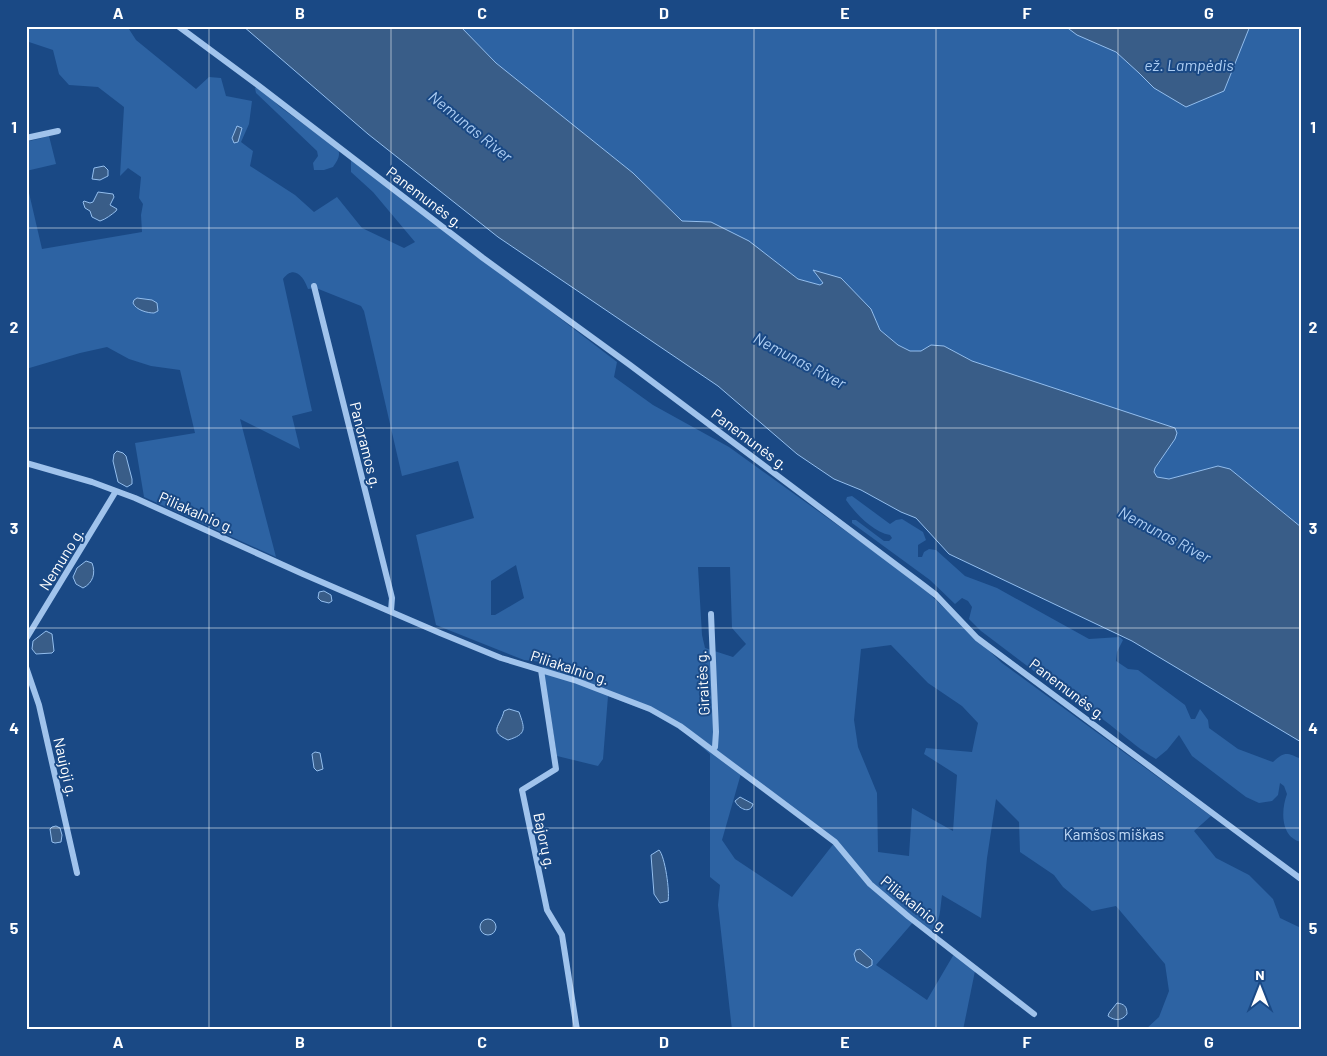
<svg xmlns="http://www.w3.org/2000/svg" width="1327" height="1056" viewBox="0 0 1327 1056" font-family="Barlow,sans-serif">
<rect width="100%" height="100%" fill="#1a4985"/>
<!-- green -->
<path fill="#2d63a3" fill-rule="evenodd" d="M26 26H127L136 40 196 89 209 77 221 78 226 96 252 101 249 124 241 142 253 151 250 166 295 195 314 212 337 197 362 228 404 248 415 242 373 192 351 172V158L617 362 614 377 653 405 729 447 918 583 1002 663 1211 816 1194 831 1216 858 1249 875 1273 899 1280 918 1301 928V1030H1145L1159 1017 1169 991 1165 964 1116 906 1092 911 1063 887 1054 875 1020 852 1019 822 996 799 987 858 981 918 942 895C940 908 941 922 931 932L915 920 876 965 927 1000 954 954 975 971 963 1030H732L718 905 720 885 710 877V754L687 734 650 712 608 696 603 759 598 766 557 756 542 662 524 660 436 625 416 535 474 518 458 461 402 476 364 311 361 306 316 288 308 289C304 277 294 264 283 279L312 411 292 416 300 449 240 419 276 557 144 497 135 443 195 433 180 370 151 366 129 359 107 347 80 353 26 369V180L42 249 142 232 141 215 143 204 139 198 141 177 128 168 120 176 124 107 98 87 69 85 59 74 53 50 26 41ZM516 565 524 598 495 615H491V581ZM698 567H730L732 628 746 644 733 657 705 648 702 635ZM891 645 928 683 962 706 978 723 972 752 926 748 924 754 957 775 953 831 912 808 909 856 878 852 877 793 858 747 854 720 861 649ZM742 770 835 842 792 897 735 859 722 840Z
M460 26H1065C1081 38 1101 42 1117 53 1130 63 1142 76 1154 88L1224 91 1250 26H1301V527L1230 469 1218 466 1169 479 1157 477 1154 472 1155 468 1175 439 972 361 944 346 931 345 921 351H910L898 345 880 330 871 309 814 271 823 283 820 285 798 279 749 241 711 222 682 221 633 173 496 63Z
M259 86 280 107 338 149C341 156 337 161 333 167L324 170H314L313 163 318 156 317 151 256 93 255 88Z
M49 136 56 164 26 171V142Z
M852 496 890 524 896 520 902 519 923 532 926 540 918 545V557H922L924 552 929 549 936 550 965 576 997 588 1089 639 1120 637 1123 640 1117 652 1116 661 1128 669 1138 670 1185 705 1191 719H1195L1200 709 1208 720 1209 728 1238 749 1273 762C1285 751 1287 753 1301 759V842C1280 837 1281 810 1287 794L1284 786 1280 783 1278 795 1272 801 1259 803 1246 797 1192 756 1179 735 1167 750 1156 759C1127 742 1105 716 1075 702L981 631 969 619 972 607 968 601 962 598 955 604 930 580 852 523V520H856L884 541H889L892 538 890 535C873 532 856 514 846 500L847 497Z"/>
<!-- water -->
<path fill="#395d88" stroke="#93beee" d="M243 26H460L496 63 633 173 682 221 711 222 749 241 798 279 820 285 823 283 813 270 841 278 871 309 880 330 898 345 910 351H921L931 345 944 346 972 361 1175 428 1177 433 1175 439 1155 468 1154 472 1157 477 1169 479 1218 466 1230 469 1301 527V742L1132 641 949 554 916 518 901 512 861 490 834 479 797 454 718 386 498 237 368 134Z
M1065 26H1250L1224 91 1186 107 1154 88 1139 73 1116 52 1077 35Z
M237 126 242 128 238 142 234 143 232 138Z
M104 166 108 170V176L100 180 92 179 94 168Z
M98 192 113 194 114 197 110 205 117 209 116 211C111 215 106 219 100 221L92 217 90 211 85 208 83 202 84 201 90 203 93 202Z
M137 298 152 300 157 303 158 311 154 313C147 313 136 310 133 303L134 300Z
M117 451 123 453 126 456 132 479V484L127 487 118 482 113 461 114 454Z
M86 561 92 563C96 573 93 583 83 588L76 584 73 577 77 568Z
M324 591 331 595 332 601 329 603 321 601 318 598 319 592Z
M46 631 52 634 54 651 52 653 36 654 32 649 33 641Z
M509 709 519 712C525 729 527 734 508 740 488 731 500 727 504 711Z
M315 752 320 753 323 769 317 771 314 768 312 754Z
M740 797 753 804C750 815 738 808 735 801Z
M56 826 60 828 62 835 61 842 55 843 52 842 50 829 52 827Z
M659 850C665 856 670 892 668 901L660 903 654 894 651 855Z
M480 927a8 8 0 1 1 16 0a8 8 0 1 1-16 0Z
M860 949 872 960V965L867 968 856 961 854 954 856 950Z
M1117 1003C1124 1004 1127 1006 1127 1014 1122 1021 1115 1021 1108 1016L1109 1013Z"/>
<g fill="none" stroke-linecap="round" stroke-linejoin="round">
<!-- minor -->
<path stroke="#a0c3ec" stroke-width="6" d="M178 26 259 86 483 258 630 365 923 585 936 595 977 638 1301 879
M26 138 58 131
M314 286 392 598 391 611
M26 463 92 482 135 498 303 574 440 633 501 658 577 681 650 709 680 726 835 842 870 884 909 917 1034 1014
M711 614 716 732 715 747 713 750
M26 639 116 491
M26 667 39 705 77 873
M541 670 556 769 522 790 547 910 562 935 577 1030"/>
</g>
<!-- grid -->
<path fill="none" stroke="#fff" stroke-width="1" stroke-opacity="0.55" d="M209 26V1030M391 26V1030M573 26V1030M754 26V1030M936 26V1030M1118 26V1030M26 228H1301M26 428H1301M26 628H1301M26 828H1301"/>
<g text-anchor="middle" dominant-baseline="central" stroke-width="4" stroke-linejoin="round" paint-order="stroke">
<!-- street labels -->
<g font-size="15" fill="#fff" stroke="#1a4985">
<text transform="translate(425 197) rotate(37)">Panemunės g.</text>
<text transform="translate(750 439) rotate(37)">Panemunės g.</text>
<text transform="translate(366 445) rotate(76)">Panoramos g.</text>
<text transform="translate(197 512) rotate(24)">Piliakalnio g.</text>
<text transform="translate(61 559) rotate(-58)">Nemuno g.</text>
<text transform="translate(570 667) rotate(18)">Piliakalnio g.</text>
<text transform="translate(702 683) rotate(-93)">Giraitės g.</text>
<text transform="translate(1068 689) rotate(37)">Panemunės g.</text>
<text transform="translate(66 767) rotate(77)">Naujoji g.</text>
<text transform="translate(545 841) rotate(78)">Bajorų g.</text>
<text transform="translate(915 904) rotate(39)">Piliakalnio g.</text>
</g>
<!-- park labels -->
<g font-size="15" fill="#c5ddf9" stroke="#1a4985">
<text x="1114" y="834">Kamšos miškas</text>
</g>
<!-- water labels -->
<g font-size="16" font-style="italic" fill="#accdf3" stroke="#1a4985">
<text x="1189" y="64">ež. Lampėdis</text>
<text transform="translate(471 126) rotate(39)">Nemunas River</text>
<text transform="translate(800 360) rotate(28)">Nemunas River</text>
<text transform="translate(1165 534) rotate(28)">Nemunas River</text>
</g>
</g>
<!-- border -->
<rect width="1327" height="1056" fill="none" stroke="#1a4985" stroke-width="55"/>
<!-- north arrow -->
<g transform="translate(1260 988)" stroke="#1a4985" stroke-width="4" paint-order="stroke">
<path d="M0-4L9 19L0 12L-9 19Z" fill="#ffffff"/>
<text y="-8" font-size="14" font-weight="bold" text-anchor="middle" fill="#ffffff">N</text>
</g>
<rect x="28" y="28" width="1272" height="1000" fill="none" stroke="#fff" stroke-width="2"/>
<g font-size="16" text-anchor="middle" font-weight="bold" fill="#fff">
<text x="118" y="19">A</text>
<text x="300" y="19">B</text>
<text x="482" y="19">C</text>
<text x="664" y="19">D</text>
<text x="845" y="19">E</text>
<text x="1027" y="19">F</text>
<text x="1209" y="19">G</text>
<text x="14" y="133">1</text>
<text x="1313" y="133">1</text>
<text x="14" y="333">2</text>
<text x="1313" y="333">2</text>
<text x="14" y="534">3</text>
<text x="1313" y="534">3</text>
<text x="14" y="734">4</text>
<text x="1313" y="734">4</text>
<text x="14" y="934">5</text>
<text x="1313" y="934">5</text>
<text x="118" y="1048">A</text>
<text x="300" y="1048">B</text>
<text x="482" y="1048">C</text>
<text x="664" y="1048">D</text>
<text x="845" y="1048">E</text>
<text x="1027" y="1048">F</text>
<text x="1209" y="1048">G</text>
</g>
</svg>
